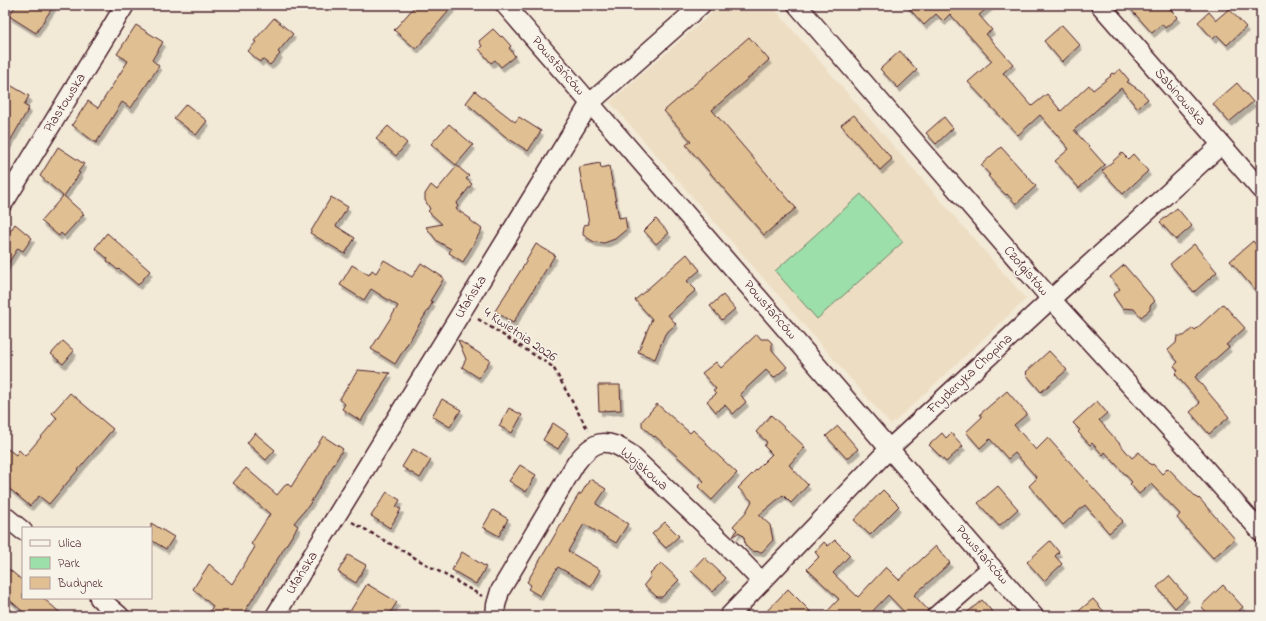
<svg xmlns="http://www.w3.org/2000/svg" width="1266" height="621" viewBox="0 0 1266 621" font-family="'Indie Flower',sans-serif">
<defs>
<filter id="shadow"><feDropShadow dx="2.5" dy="4.5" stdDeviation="0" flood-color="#0004"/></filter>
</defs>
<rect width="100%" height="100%" fill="#f2e9d7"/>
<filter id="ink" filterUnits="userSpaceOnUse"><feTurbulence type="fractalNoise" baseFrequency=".025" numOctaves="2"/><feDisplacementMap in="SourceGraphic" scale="8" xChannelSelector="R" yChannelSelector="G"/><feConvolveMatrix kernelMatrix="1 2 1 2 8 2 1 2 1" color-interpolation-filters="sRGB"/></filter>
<g filter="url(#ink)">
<!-- built -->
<path fill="#edddc3" d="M721 5H771L1026 299 891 425 610 102Z"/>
<!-- green -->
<path fill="#9cdfaa" stroke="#737f6a" d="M861 194 903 242 817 319 775 271Z"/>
<!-- building -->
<path fill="#e0c093" stroke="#4a1f2b" filter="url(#shadow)" d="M16 5H54L36 33 9 16Z
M416 5H454L416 49 394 30Z
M906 5H991L979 15 992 30 986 34 1013 64 1003 73 1032 106 1047 94 1061 111 1089 85 1093 90 1111 76 1110 75 1112 73 1114 74 1120 69 1129 80 1127 82 1141 91 1148 99 1137 108 1121 88 1074 130 1105 165 1079 188 1055 161 1069 149 1040 115 1018 135 968 82 992 61 950 14 943 21 936 14 924 25Z
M1127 5H1166L1178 17 1165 28 1162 24 1152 33Z
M1229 9 1246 27 1227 45 1217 35 1213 39 1198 22 1209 12 1216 20Z
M274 18 293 34 278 52 280 54 270 65 262 59 260 62 248 51 256 42 254 41Z
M136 25 163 42 152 60 159 66 131 108 122 102 96 143 72 125 88 101 98 108 128 61 117 54Z
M1062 25 1080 45 1062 62 1044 41Z
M493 29 501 37 502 36 511 46 509 48 515 56 501 67 495 60 491 63 479 49 482 46 479 41Z
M749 37 769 60 712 110 796 208 764 235 686 145 691 141 664 111Z
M900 51 917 70 898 88 880 69Z
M5 82 29 96 24 105 29 108 5 150Z
M1237 83 1253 102 1229 122 1213 104Z
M475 91 515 122 519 117 541 131 528 151 506 137 466 103Z
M186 104 207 121 196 135 174 118Z
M854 115 892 159 880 170 841 125Z
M944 117 953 128 936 144 926 133Z
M449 124 473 145 456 165 431 144Z
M388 126 407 143 396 156 376 139Z
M58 147 84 164 78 172 80 173 64 196 84 214 64 236 61 233 59 236 41 221 63 196 40 176Z
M1001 147 1036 186 1016 204 1007 194 1006 195 997 186 988 176 990 175 981 165Z
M1122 153 1128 159 1133 154 1148 171 1123 194 1102 171Z
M600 163 601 168 609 166 619 218 625 217 627 229 615 239 604 243 594 242 583 235 584 225 589 224 579 167Z
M457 166 469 176 466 179 472 184 456 204 458 206 456 209 471 219 470 220 482 229 463 262 449 253 451 249 437 241 426 227 442 224 428 211 430 209 425 200V194L431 185 437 190Z
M331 197 348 207 336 226 355 238 345 254 310 233Z
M1177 208 1192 226 1176 240 1160 222Z
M656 219 669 233 656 244 644 231Z
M15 224 32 238 23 251 18 248 5 268V239Z
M107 233 150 271 138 285 119 269 118 270 107 261 108 259 95 248Z
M1253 241 1261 251V297L1230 261Z
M536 244 555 255 513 323 495 311 526 262V261Z
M1194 244 1217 272 1194 292 1170 264Z
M687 254 700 270 687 281 696 290 668 315 676 324 665 334 655 359 638 352 652 319 635 300Z
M384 260 412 277 421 263 444 278 430 301 433 302 395 364 371 349 398 306 371 289 364 300 340 285 352 265 369 275 372 270 376 273Z
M1124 265 1155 301 1150 306V310L1141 317 1134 309 1122 308 1113 295 1120 289 1110 277Z
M723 295 735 309 722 320 710 306Z
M1223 304 1245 328 1226 345 1229 347 1195 377 1229 417 1209 434 1190 412 1200 403 1175 374 1178 371 1174 366 1178 362 1168 350 1176 343 1177 336H1184L1193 328 1195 330Z
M757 334 761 339H768L772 343V350L787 367 774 378 766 370 740 394 746 402 733 414 725 405 716 412 707 401 716 394 713 391 716 389 702 373 716 362 721 368Z
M458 340 490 360 479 378 462 367 466 359Z
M63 341 74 351 63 364 51 354Z
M1049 351 1067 370 1041 392 1026 374 1027 373 1026 372Z
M358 370 390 373 382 385H383L361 421 342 409 345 404 339 400Z
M598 385H620L621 410 599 411Z
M1007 391 1027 414 1014 425 1036 450 1048 438 1123 521 1109 533 1085 505 1063 525 1029 486 1037 478 1015 453 1008 459 990 439 980 448 966 432 982 417 980 414Z
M70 393 113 429 49 504 39 496 30 506 5 485V447L16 455 19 450 25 456 57 418 52 413Z
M442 399 461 410 450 427 432 416Z
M1097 401 1107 413 1099 420 1132 458 1139 452 1151 465 1153 464 1162 474 1168 468 1198 499 1199 498 1235 539 1213 558 1177 518 1180 514 1151 484 1139 494 1130 484 1132 482 1105 452 1103 455 1092 443 1090 445 1078 432 1080 430 1073 423Z
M657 404 690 433 693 430 707 443 706 444 737 473 712 500 698 487 704 481 655 436 654 437 642 426V421Z
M509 408 522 415 512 433 499 426Z
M771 415 805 447 789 465 808 485 791 503 783 495 759 515 770 525 773 540 762 552 751 551 745 545 744 537 739 532 733 537 737 530 733 526 746 512 752 501 738 488 772 454 764 446 767 442 756 432Z
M553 423 568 433 558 449 543 440Z
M838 426 858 449 847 459 826 436Z
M255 433 275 450 266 460 247 443Z
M942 433 946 438 951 433 963 446 946 462 929 445Z
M323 436 343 449 309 505 294 523 298 526 242 616H207L213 606 193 589 209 564 232 584 255 547 251 544 270 514 233 483 246 468 277 495 287 483 291 487Z
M413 449 431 460 420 478 402 467Z
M520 465 536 475 526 492 509 481Z
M590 479 606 489 596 504 628 524 616 543 584 524 568 551 600 570 596 577 591 586 558 567 540 596 528 589 531 585 527 582 579 494H581Z
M998 486 1018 509 999 526 978 503Z
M883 490 899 506 870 535 854 520Z
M387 492 400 500 396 507 401 509 390 528 371 516Z
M493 510 508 519 499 536 483 527Z
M665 522 679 536 666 548 652 534Z
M151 523 174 537 166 549 151 540Z
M835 540 850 555 833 573 858 597 886 567 899 580 936 546 950 563 914 595 928 610 926 616H908L888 595 868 616H823L839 599 807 569 819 557 815 552 824 542 828 546Z
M1050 541 1059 552 1055 556 1062 564 1044 581 1027 562Z
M462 552 486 567 476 584 452 570Z
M348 555 366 565 356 583 338 572Z
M704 557 726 578 713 592 691 571Z
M661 563 679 580 662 597H657L644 585 651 576 649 575Z
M5 566 23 581V598H43L64 616H28L5 596Z
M1169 576 1187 597 1175 608 1157 587Z
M367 584 397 602 388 616H347Z
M1223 585 1243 607 1233 616H1210L1201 606Z
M788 589 815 616H762Z
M1093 599 1108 616H1073Z
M982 600 996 616H963Z"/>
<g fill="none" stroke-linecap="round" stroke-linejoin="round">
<!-- minor casing -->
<g stroke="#4a1f2b" stroke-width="21">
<path id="minor" d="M505 5 1034 616
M797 5 1051 299 1189 450 1261 532
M1100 5 1261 190
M5 201 125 5
M5 516 23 531
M99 598 120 616
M275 616 590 103 701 5
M495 616 496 605 500 591 576 463C593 441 605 436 629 453L736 555 762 582
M729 616 890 448 1051 299 1221 145
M936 616 992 567"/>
</g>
<!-- path -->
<path stroke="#4a1f2b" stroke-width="2.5" stroke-dasharray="4 3" stroke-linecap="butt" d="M478 319 553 367 588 430
M352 522 482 596"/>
<!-- minor -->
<use href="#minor" stroke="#f7f3e8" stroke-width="18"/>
</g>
</g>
<g text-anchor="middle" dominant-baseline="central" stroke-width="3" stroke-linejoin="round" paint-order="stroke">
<!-- street labels -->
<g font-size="14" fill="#4a1f2b" stroke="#f7f3e8">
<text transform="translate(558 66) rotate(49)">Powstańców</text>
<text transform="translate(1180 97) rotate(49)">Sabinowska</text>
<text transform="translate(65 103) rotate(-58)">Piastowska</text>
<text transform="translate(1026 271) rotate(49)">Czołgistów</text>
<text transform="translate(471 297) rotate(-58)">Ułańska</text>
<text transform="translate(770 310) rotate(49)">Powstańców</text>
<text transform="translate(520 335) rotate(34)">4 Kwietnia 2026</text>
<text transform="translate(970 374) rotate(-43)">Fryderyka Chopina</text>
<text transform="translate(644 469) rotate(41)">Wojskowa</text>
<text transform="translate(982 555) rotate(49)">Powstańców</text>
<text transform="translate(302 573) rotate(-58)">Ułańska</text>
</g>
</g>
<!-- margin -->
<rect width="1266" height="621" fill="none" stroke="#f7f3e8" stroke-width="20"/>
<rect x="10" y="10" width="1246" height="601" fill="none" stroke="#4a1f2b" stroke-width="1.5" filter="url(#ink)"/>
<!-- legend -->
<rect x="22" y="527" width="130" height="72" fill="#f7f3e8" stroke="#b29e9c"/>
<rect x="30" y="540" width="20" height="6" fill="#f7f3e8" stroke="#b29e9c"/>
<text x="58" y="547" font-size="12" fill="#4a1f2b">Ulica</text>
<rect x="30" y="557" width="20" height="12" fill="#9cdfaa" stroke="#b29e9c"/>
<text x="58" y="567" font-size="12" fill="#4a1f2b">Park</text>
<rect x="30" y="577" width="20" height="12" fill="#e0c093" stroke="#b29e9c"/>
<text x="58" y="587" font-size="12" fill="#4a1f2b">Budynek</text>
</svg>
